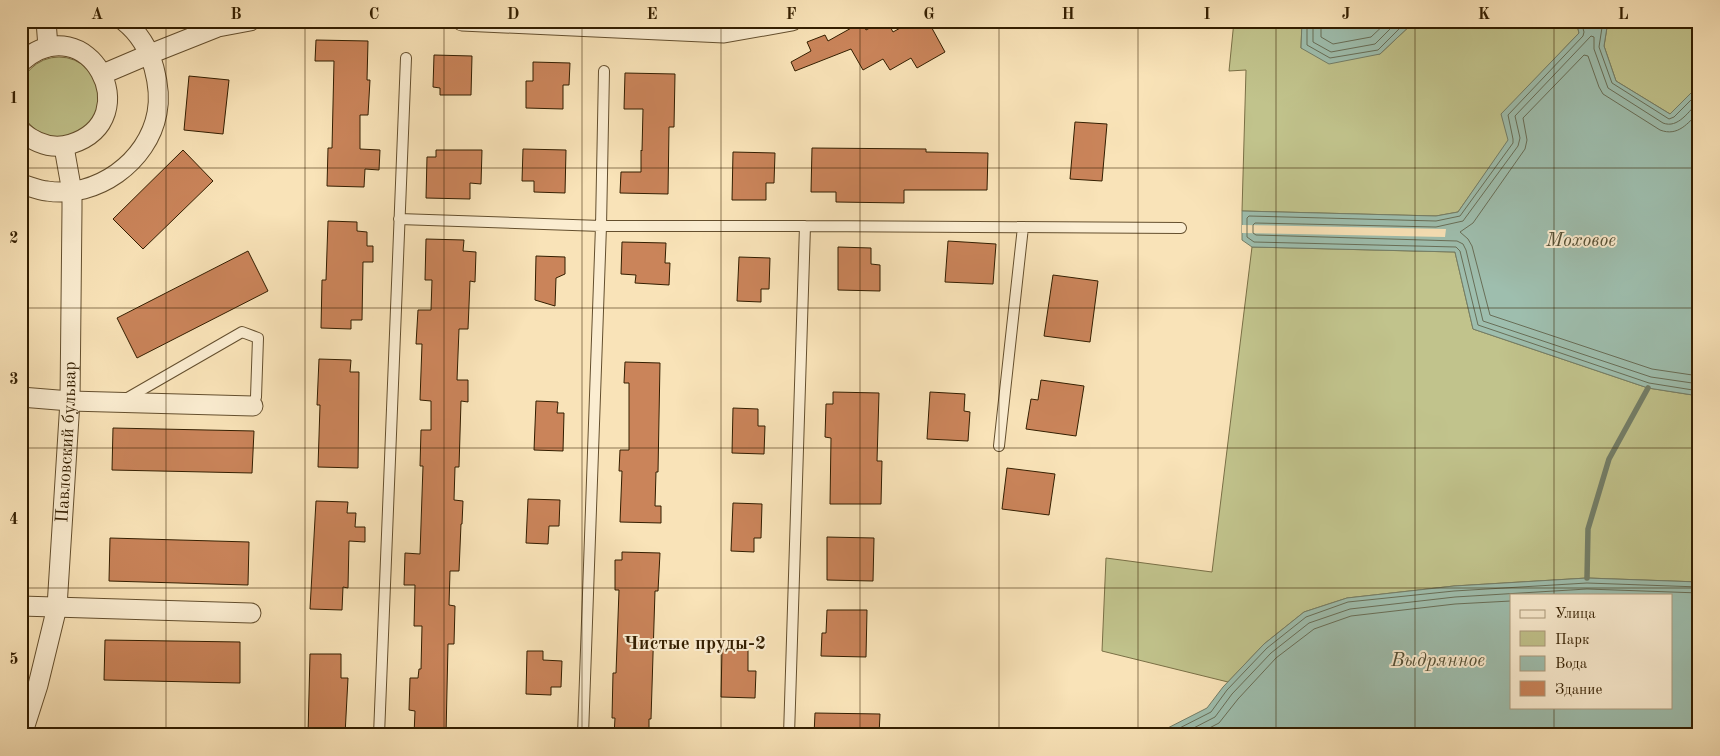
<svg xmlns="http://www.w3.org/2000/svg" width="1720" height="756" viewBox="0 0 1720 756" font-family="'Old Standard TT',serif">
<rect width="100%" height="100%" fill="#f9e3b8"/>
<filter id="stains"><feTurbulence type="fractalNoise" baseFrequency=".004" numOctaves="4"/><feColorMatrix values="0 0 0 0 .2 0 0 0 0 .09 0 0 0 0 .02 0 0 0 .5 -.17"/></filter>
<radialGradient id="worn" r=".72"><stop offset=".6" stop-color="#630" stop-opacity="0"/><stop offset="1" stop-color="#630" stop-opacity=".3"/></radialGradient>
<!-- green -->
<path fill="#c1c38c" stroke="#7a7046" d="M1234 21H1302L1301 48 1380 54 1415 21H1576L1579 33 1502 114 1509 140 1458 212 1436 216 1242 211 1246 70 1229 71Z
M1608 21H1699V85L1670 114 1616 81 1604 46Z
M19 97a40 40 0 1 1 80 0a40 40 0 1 1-80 0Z
M1252 247 1455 252 1473 329 1648 388 1699 396V582L1587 578 1454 586 1347 598 1304 612 1264 644 1228 682 1102 651 1106 558 1212 572Z"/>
<!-- water -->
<path fill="#9ebeae" stroke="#737e68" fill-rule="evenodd" d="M1302 21H1415L1380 54 1329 64 1301 48Z
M1576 21H1608L1604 46 1616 81 1670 114 1699 85V396L1648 388 1473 329 1455 252 1252 247 1242 240V211L1436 216 1458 212 1508 140 1501 114 1579 33Z
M1587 578 1699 582V735H1154L1207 708 1223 687 1264 644 1304 612 1347 598 1454 586ZM1511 595H1671V707H1511Z"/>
<!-- pier -->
<path fill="#f9e3b8" d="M1242 225 1446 229 1445 237 1242 233Z"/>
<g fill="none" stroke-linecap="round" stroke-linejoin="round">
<!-- shore -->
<path stroke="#686e57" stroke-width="1" d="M1307 21V45L1330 58 1378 50 1407 21
M1313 21V42L1331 52 1375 44 1398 21
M1321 21V37L1333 44 1371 37 1388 21
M1581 21 1584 32 1583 36 1508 115 1513 139V143L1460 216 1436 221 1249 216 1247 218V237L1254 242 1456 247 1460 251 1478 325 1649 383 1699 391
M1603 21 1599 47 1612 83 1669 119 1674 117 1699 92
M1699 101C1689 111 1678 129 1663 123L1608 88 1594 49V37L1591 36 1515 116 1520 138 1518 146 1463 221 1436 227 1255 223 1253 225V233L1256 235 1457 241 1463 244 1466 250 1483 321 1651 377 1699 384
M1699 112C1688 123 1678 137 1660 130L1603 94 1599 87 1588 56 1584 55 1523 118 1527 140 1525 149 1473 223 1460 232 1468 239 1472 246 1490 315 1652 369 1699 376
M1166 735 1211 712 1227 690 1267 648 1306 617 1348 602 1454 591 1587 583 1699 587
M1180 735 1215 717 1232 694 1271 653 1309 623 1350 609 1455 597 1587 589 1699 593
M1196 735 1219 723 1238 699 1276 658 1314 629 1351 616 1455 604 1511 601"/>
<!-- stream -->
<path stroke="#737e68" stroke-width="5.5" d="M1587 578 1588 529 1609 459 1648 388"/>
</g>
<!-- building -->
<path fill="#ca845a" stroke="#331e00" d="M883 21H887L893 32 913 21H928L945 52 917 68 911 58 890 70 883 59 863 70 851 49 795 71 791 62 811 51 807 42 825 35 828 41 862 22 866 30Z
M316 40 368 41 367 80H370L368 115H360V149L380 150 379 170 365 169 364 187 327 186 328 148H332L334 61H315Z
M434 55 472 56 471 95H440V88L433 87Z
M533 62 570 63 569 85H563V109L526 108V81H533Z
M625 73 675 74 674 127H669L668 194 620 193 621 172H641V150L642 151 643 109H624Z
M189 76 229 80 223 134 184 130Z
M1075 122 1107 124 1102 181 1070 179Z
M812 148 926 149V152L988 153 987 190H904V203L836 202V192H811Z
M523 149 566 150 565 193 534 192V181H522Z
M183 150 213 181 143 249 113 219Z
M436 150H482L481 184 470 183V199L426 198 427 157H436Z
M733 152 775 153 774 183H766V200H732Z
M328 221 357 222V231L367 232V246H373V262H363L362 320H351V329L321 328 322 280H326Z
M426 239 464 240 463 251 476 252 475 282 470 281 468 329H459L457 380H468V402L461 401 459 467H455L454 500 463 501 462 524H461L459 571H450L449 605 455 606 454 644H448L446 735H414L415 711 409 710 410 678H418L419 669H421L422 626H414L415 585H404L405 553 420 554 423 466H420L421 430H431V401L420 400 422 344H416L418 310H431L432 280H425Z
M948 241 996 244 993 284 945 282Z
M622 242 666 243 665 263H670L669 285 635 283 636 275 621 274Z
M838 247 871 248V264L880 265V291L838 290Z
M248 251 268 291 137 358 117 318Z
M536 256 565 257V274L556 278 555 306 535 300Z
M739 257 770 258 769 289H761V302L737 301Z
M1053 275 1098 281 1090 342 1044 336Z
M319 359 351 360 350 372H359L358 468 318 467 320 405H317Z
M625 362 660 363 658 472H656L655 506H661V523L620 522 622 471H619L620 450H629V383H624Z
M1041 380 1084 386 1076 436 1026 429 1031 399 1038 400Z
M833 392 879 393 877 461H882L881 504H830L831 438 825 437 826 404H833Z
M930 392 965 394 964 411 970 412 968 441 927 439Z
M536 401 558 402 557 413H564L563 451 534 450Z
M733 408 758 409V426H765L764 454 732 453Z
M113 428 254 431 252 473 112 470Z
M1007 468 1055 474 1049 515 1002 509Z
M528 499 560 500 559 526H549L548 544 526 543Z
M316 501 348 502 347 513H356L355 527H365V542L349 541 348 588 343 587 342 610 310 609Z
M733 503 762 504 761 538H754V552L731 551Z
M827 537 874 538 873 581 827 580Z
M110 538 249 542 248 585 109 581Z
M622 552 660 553 658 591H655L651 719H649V735H614L615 718H612L613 673H616L619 590H615V560H622Z
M827 610H867L866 657 821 656 822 633H826Z
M105 640 240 642V683L104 680Z
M722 649 748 650V671H756L755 698 721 697Z
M527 651H543V660L562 661 561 687H551V695L526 694Z
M310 654H341V678H348L345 735H308Z
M815 713 880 714 879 735H814Z"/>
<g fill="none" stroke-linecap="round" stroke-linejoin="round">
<!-- lane casing -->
<g stroke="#644f2e" stroke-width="12">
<path id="lane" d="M399 219 601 226H805L1181 228
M124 400 242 332 258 338 256 397 253 406
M999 446 1023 227
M379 735 406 58
M583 735 601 226 604 71
M789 735 805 226"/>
</g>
<!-- street casing -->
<g stroke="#644f2e" stroke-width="21">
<g id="street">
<path d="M46 21 48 47"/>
<path d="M462 21 724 33 792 21"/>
<path d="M21 62C88 4 149 119 71 144 52 150 35 143 21 131"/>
<path d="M103 74 150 54 218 27 250 21"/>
<path d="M21 184C29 186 38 190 47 191 96 199 148 162 157 113 160 98 158 83 154 68 149 50 139 33 124 21"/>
<path d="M21 397 70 401 253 406"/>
<path d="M21 606 251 613"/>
<path id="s1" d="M22 735 38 685 57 607 70 401 72 208V192L64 147"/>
</g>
</g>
<!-- lane -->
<use href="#lane" stroke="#fbedd1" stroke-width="10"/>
<!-- street -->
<use href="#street" stroke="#fbedd1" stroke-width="19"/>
</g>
<!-- grid -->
<path fill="none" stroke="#331e00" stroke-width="1" stroke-opacity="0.55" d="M166 21V735M305 21V735M444 21V735M582 21V735M721 21V735M860 21V735M999 21V735M1138 21V735M1276 21V735M1415 21V735M1554 21V595M21 168H1699M21 308H1699M21 448H1699M21 588H1699M1554 707V735"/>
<g text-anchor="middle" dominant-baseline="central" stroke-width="4" stroke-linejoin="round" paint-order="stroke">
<!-- street labels -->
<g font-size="18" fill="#331e00" stroke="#fbedd1">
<text stroke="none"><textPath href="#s1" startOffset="298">Павловский бульвар</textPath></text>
</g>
<!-- water labels -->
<g font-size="19" font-style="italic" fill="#534e34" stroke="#fbedd1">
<text x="1581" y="241">Моховое</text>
<text x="1438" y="661">Выдрянное</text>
</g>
<!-- neighbourhood labels -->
<g font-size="19" font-weight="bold" fill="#331e00" stroke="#fbedd1">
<text x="695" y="644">Чистые пруды-2</text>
</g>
</g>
<!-- margin -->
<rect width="1720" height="756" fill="none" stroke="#f9e3b8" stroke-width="55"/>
<!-- legend -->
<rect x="1510" y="594" width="162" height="115" fill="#fbedd1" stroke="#ab9a7d"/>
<rect x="1520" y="610" width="25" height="8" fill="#fbedd1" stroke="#ab9a7d"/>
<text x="1555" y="618" font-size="15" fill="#331e00">Улица</text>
<rect x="1520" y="631" width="25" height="15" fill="#c1c38c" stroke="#ab9a7d"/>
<text x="1555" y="644" font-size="15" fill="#331e00">Парк</text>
<rect x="1520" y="656" width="25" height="15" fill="#9ebeae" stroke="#ab9a7d"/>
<text x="1555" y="668" font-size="15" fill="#331e00">Вода</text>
<rect x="1520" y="681" width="25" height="15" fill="#ca845a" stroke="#ab9a7d"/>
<text x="1555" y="694" font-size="15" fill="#331e00">Здание</text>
<rect x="28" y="28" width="1664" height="700" fill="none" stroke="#331e00" stroke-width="2"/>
<g font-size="16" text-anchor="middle" font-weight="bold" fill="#331e00">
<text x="97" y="19">A</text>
<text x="236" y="19">B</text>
<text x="374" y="19">C</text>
<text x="513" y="19">D</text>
<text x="652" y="19">E</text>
<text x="791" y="19">F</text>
<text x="929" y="19">G</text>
<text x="1068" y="19">H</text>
<text x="1207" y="19">I</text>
<text x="1346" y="19">J</text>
<text x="1484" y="19">K</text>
<text x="1623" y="19">L</text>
<text x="14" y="103">1</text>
<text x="14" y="243">2</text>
<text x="14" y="384">3</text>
<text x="14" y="524">4</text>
<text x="14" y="664">5</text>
</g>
<rect width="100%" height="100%" filter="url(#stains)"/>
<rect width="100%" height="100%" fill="url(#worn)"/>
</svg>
